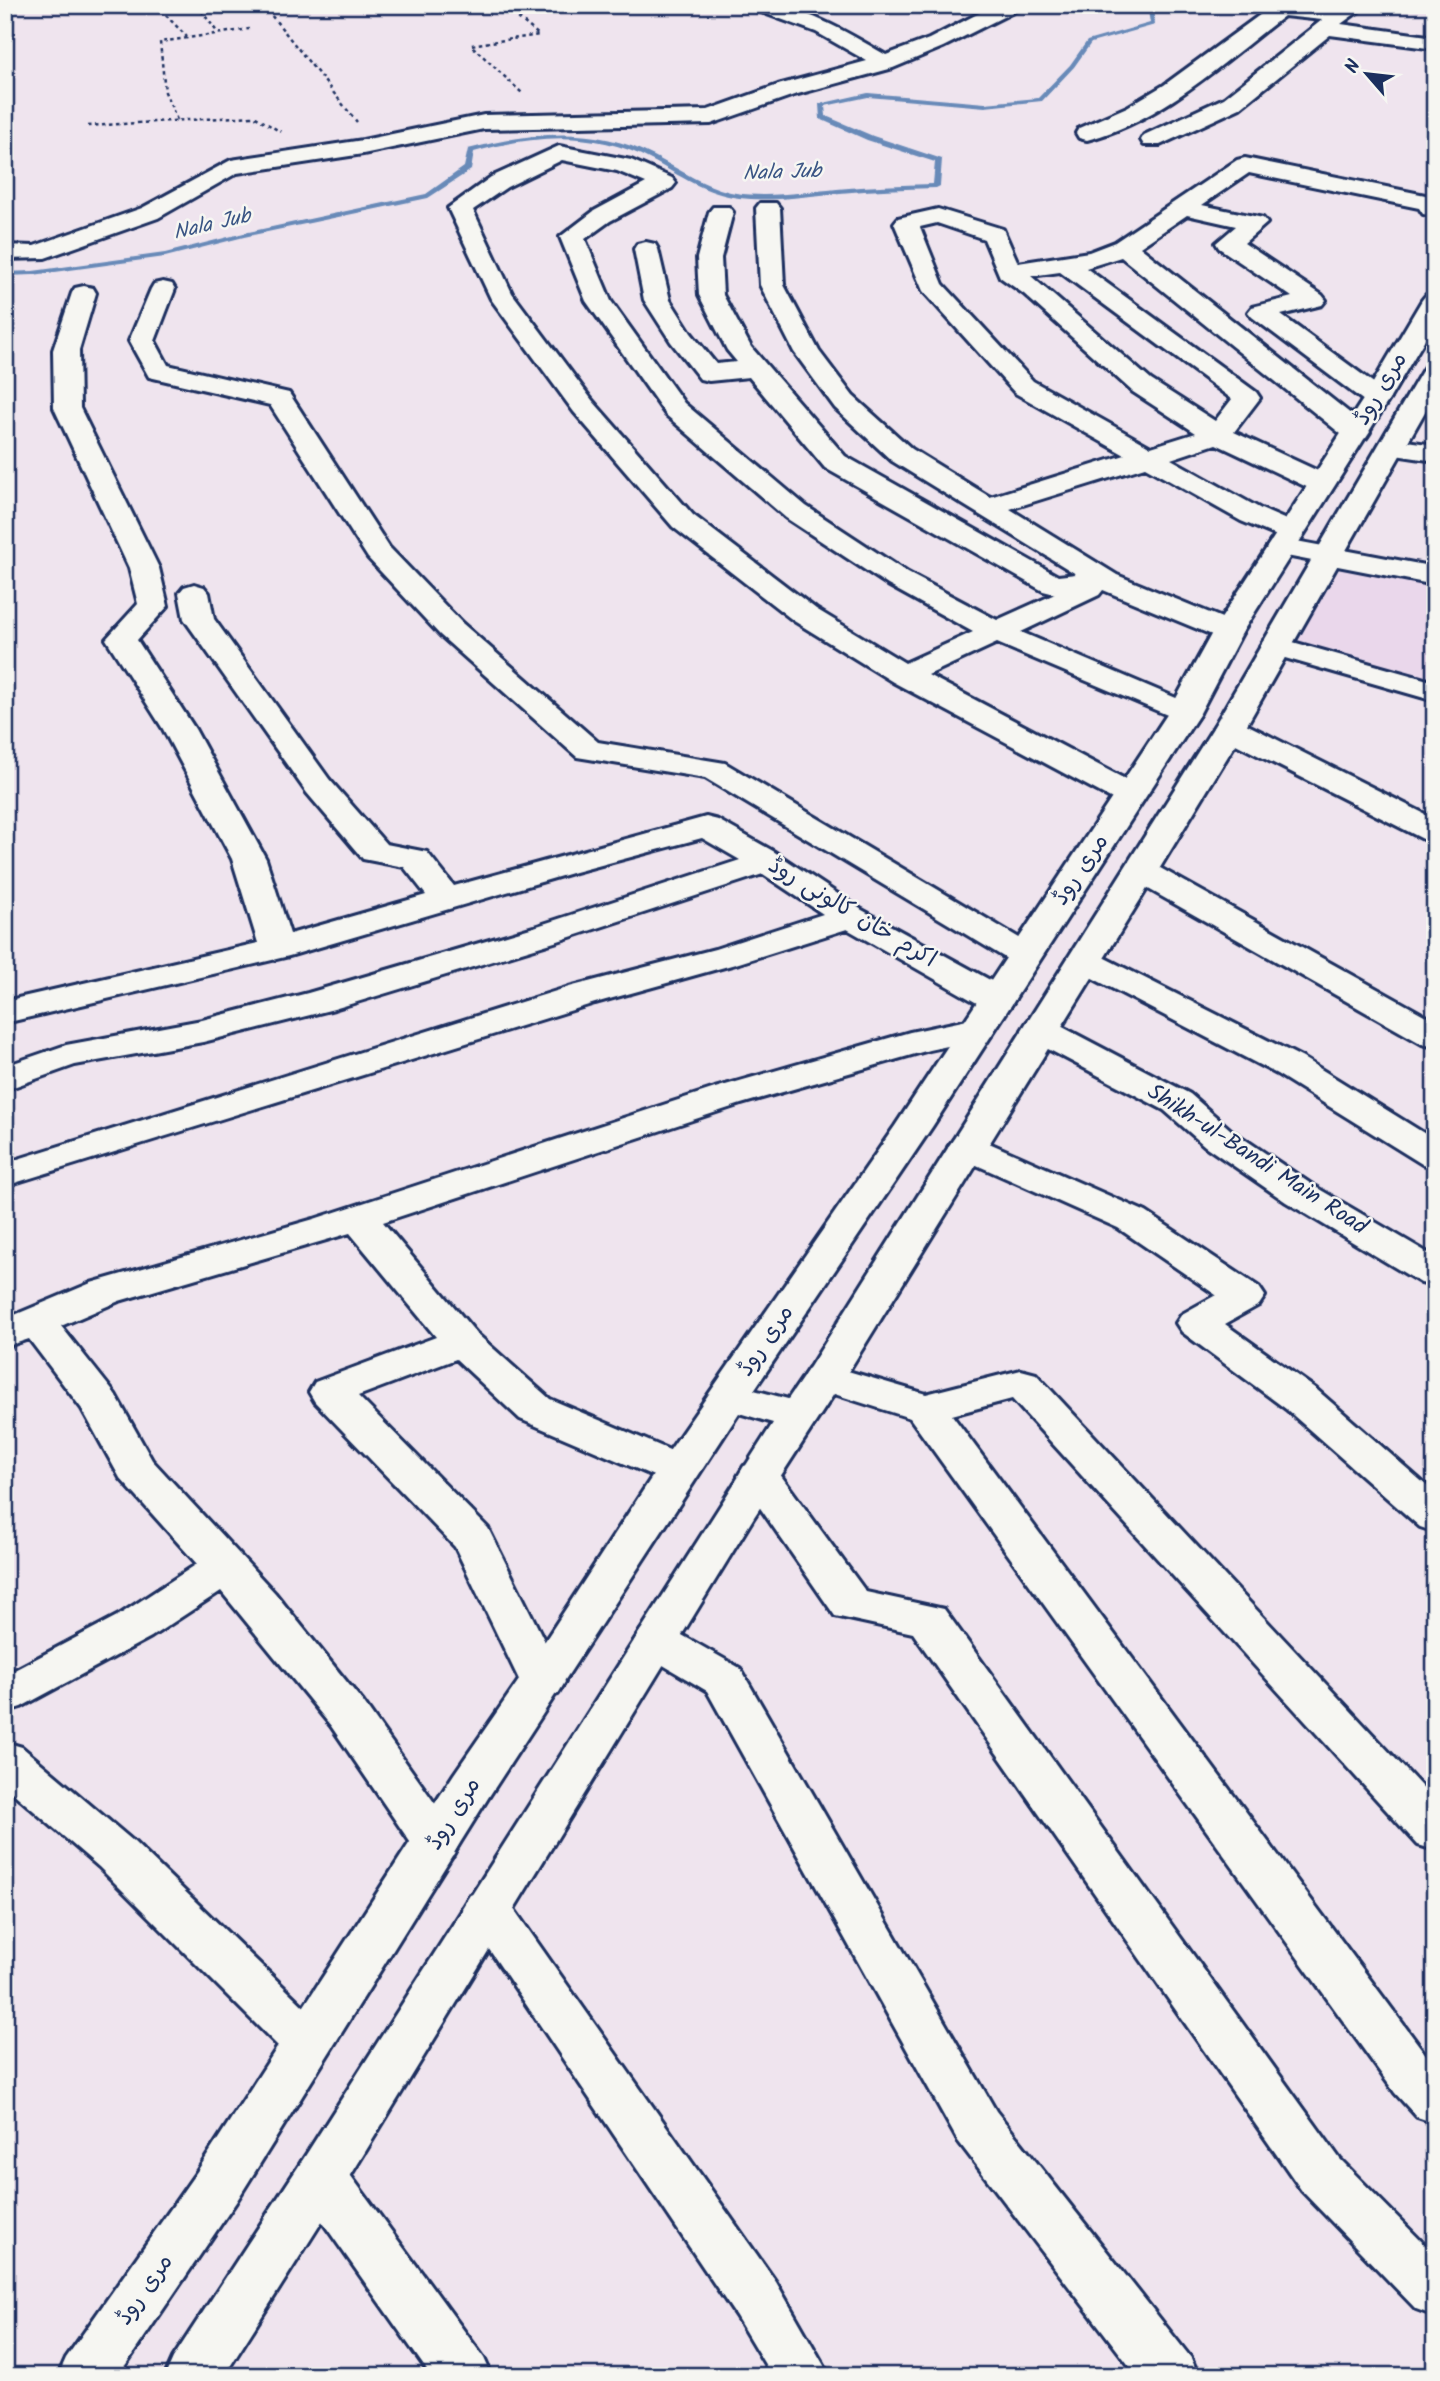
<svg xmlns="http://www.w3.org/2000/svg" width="1440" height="2381" viewBox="0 0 1440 2381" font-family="Kalam,'Playpen Sans Arabic',sans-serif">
<rect width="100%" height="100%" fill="#efe4ee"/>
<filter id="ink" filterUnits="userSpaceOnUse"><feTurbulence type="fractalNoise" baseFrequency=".0143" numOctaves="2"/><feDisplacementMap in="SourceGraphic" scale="14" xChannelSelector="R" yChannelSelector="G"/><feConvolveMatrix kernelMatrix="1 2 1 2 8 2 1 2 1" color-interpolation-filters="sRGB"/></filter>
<g filter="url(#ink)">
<!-- built -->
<path fill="#ead7eb" d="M1346 562 1435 578V695L1281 644Z"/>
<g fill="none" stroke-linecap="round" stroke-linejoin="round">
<!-- stream -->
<path fill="#678ab8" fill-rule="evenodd" d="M1147 5H1153L1155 25 1091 43 1074 67 1042 101 985 107 868 97 825 106 826 116 873 136 942 159 940 186 936 188C904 189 872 190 840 193 807 196 772 202 739 198 706 194 679 175 651 160 595 130 534 135 474 152L471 170 428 198 244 237 165 257 33 275 5 276V272L33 271 165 253 244 233 426 194 464 167 468 149C531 132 595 125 654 156 681 170 706 188 736 193 769 198 804 192 837 189 869 186 901 185 933 184L935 162 867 140 820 119 819 104 868 93 985 103 1038 98 1070 65 1087 41 1150 23Z"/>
<!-- minor casing -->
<g stroke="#1b2f5e" stroke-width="6">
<path id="minor" d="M750 5C805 5 840 29 886 55L929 39 995 5H1022L1019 9 943 47 893 68 794 95 711 124 484 129 363 154 237 173 158 218 45 258 5 259V245L34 246 142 208 231 160 363 140 484 115 708 110 778 85 867 61 816 32 753 9Z
M1308 5 1334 9 1342 5H1361L1363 8 1341 24 1435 37V49L1330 35 1240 108 1160 145H1144L1141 140 1144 135 1224 98 1322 20 1284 16C1225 61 1162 121 1087 140L1079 138 1076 133 1079 128 1127 107 1164 85 1272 6Z
M559 146 631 160 672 178 676 183 672 188 610 221 585 239 611 301 684 403 806 506 908 573 997 620 1055 594 1043 591 825 468 749 377 709 381 700 379 671 342 644 300 634 249 637 244 646 242 655 244 658 249 670 300 691 333 716 364 737 362 727 350 699 295 697 258 709 212 713 207H729L733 212 721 258 723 295 751 347 845 456 1058 576 1076 574 892 461 835 408 794 352 760 285 756 208 760 203H776L780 208 784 285 819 351 853 396 912 449 990 497 1125 455 1015 393 923 291 894 223 898 218 938 209 1003 229 1018 263 1089 252 1115 242 1237 160 1245 158 1435 197V216L1423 214 1419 208 1249 173 1202 205 1263 218 1267 223 1244 243 1322 295 1326 300 1322 305 1281 315 1386 392 1390 398 1386 404 1377 406 1368 404 1252 317 1248 312 1252 307 1292 297 1219 248 1216 243 1236 226 1187 215 1140 247 1366 426 1370 432 1366 438 1356 440 1346 438 1121 257 1086 268 1256 392 1260 398 1234 432 1331 477 1335 483 1331 489 1321 491 1311 489 1216 444 1171 459 1261 509 1300 526 1304 532 1300 538 1291 540 1435 567V585L1271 553 1267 547 1271 541 1282 538 1241 521 1145 467 1010 509 1117 575 1239 625 1243 631 1239 637 1228 640 1217 637 1103 590 1099 595 1021 632 1195 706 1200 713 1195 720 1184 722 997 643 928 675 1142 788 1146 795 1142 802 1130 805 1118 802 893 682 794 621 673 527 574 412 491 299 448 208 491 177ZM562 160 617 171 646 183 594 211 560 237 586 301 666 415 786 518 888 585 973 632 905 663 816 609 693 515 592 400 512 293 473 210 507 187ZM937 223 984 239 1000 277 1024 294 1133 392 1196 433 1151 447 1033 381 943 284 920 227ZM1060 272 1232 399 1215 421 1151 380 1031 276Z
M163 282 172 284 175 289 155 341 168 365 289 393 389 547 462 623 598 742 725 763 1036 948 1041 955 1036 962 1024 965 1012 962 705 778 577 757 440 635 368 558 270 405 149 377 129 341 151 289 154 284Z
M84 286 93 288 96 293 79 350 80 408 159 568 168 606 137 640 195 729 266 859 290 934 426 895 404 867 363 859 307 793 184 619 179 593 184 587 194 584 204 587 209 593 214 619 329 779 386 844 427 852 454 886 706 817 718 820 773 851 862 910 1010 991 1015 999 1010 1007 997 1010 984 1007 847 929 739 963 595 1003 5 1186V1163L569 987 715 949 823 914 763 874 558 941 334 1009 203 1042 75 1065 5 1090V1066L66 1045 202 1020 308 993 534 927 740 860 702 838 575 872 289 956 5 1023V1001L258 943 232 859 163 729 106 639 138 604 129 568 54 408 53 350 72 293 75 288Z
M1392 439 1435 445V461L1382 453 1378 447 1382 441Z
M1275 637 1435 682V701L1264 652 1260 646 1264 640Z
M1229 719 1240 721 1435 819V842L1423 839 1218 735 1213 728 1218 721Z
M1141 861 1153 864 1435 1021V1047L1422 1044 1129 878 1124 871 1129 864Z
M1085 950 1097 954 1303 1058 1435 1140V1167L1422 1164 1277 1074 1073 968 1067 961 1073 954Z
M977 1018 990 1021 995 1029 990 1037 929 1050 741 1104 383 1222 476 1333 550 1399 693 1460 699 1470 693 1480 678 1484 663 1480 520 1419 456 1359 358 1396 488 1528 565 1682 558 1694 542 1698 526 1694 455 1547 315 1402 309 1392 315 1382 436 1337 350 1233 119 1301 61 1326 115 1394 152 1460 275 1593 363 1702 453 1829 460 1842 453 1855 436 1860 419 1855 331 1726 221 1591 151 1637 21 1707 5 1712V1675L119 1615 197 1564 120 1478 82 1409 29 1339 5 1347V1319L91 1283 314 1219 715 1088 910 1032Z
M1040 1019 1053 1022 1190 1094 1231 1130 1314 1186 1435 1257V1286L1421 1283 1286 1202 1205 1146 1164 1110 1027 1038 1022 1030 1027 1022Z
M967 1136 980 1139 1146 1212 1259 1287 1265 1296 1259 1305 1225 1324 1316 1389 1435 1493V1532L1420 1527 1286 1409 1182 1332 1176 1323 1182 1314 1216 1295 1118 1228 954 1155 948 1147 954 1139Z
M824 1364 926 1394 1021 1370 1036 1374 1435 1801V1850L1418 1845 1012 1399 952 1415 1435 2067V2123L1417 2117 1395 2093 910 1418 809 1386 803 1377 809 1368Z
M759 1462 774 1466 866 1592 944 1609 1340 2159 1435 2255V2316L1416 2309 1302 2191 913 1633 835 1616 738 1476 744 1466Z
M657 1625 673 1630 740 1668 996 2111 1191 2358 1199 2376H1137L958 2141 707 1691 641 1652 634 1641 641 1630Z
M5 1742 22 1747 133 1841 325 2027 333 2042 325 2057 307 2063 289 2057 99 1867 5 1786Z
M487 1889 504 1895 776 2282 830 2376H772L736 2316 470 1921 462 1908 470 1895Z
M321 2155 340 2161 484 2358 492 2376H431L302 2193 294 2177 302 2161Z"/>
</g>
<!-- primary casing -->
<g stroke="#1b2f5e" stroke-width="6">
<path id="primary" d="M1435 293V322L1390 398 1243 631 1200 713 932 1127 754 1390 788 1399 808 1370 1213 728 1422 371 1426 365 1435 363V394L1245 728 1158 871 845 1377 754 1517 340 2193 224 2376H165L173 2358 302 2161 773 1423 739 1413 488 1798 236 2202 118 2376H58L66 2358 198 2170 454 1774 526 1670 663 1460 895 1126 1168 713 1213 631 1364 398 1422 300 1426 295Z"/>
</g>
<!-- path -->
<path stroke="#1b2f5e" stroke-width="2.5" stroke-dasharray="3.5 3.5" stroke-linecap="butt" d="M156 5 187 37
M197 5 218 33
M263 5 357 122
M502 5 539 35 471 45 522 93
M926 5 942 9
M177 120 165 92 160 42 249 29
M88 126 254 116 281 132"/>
<!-- minor -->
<use href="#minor" fill="#f6f6f2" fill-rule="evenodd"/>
<!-- primary -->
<use href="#primary" fill="#f6f6f2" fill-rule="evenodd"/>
</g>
</g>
<g text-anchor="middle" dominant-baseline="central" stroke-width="5" stroke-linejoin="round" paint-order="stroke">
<!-- far-water labels -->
<g font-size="21" font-style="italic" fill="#3a5584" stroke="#f6f6f2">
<text transform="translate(782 173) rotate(-2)">Nala Jub</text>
<text transform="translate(212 225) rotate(-13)">Nala Jub</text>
</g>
<!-- street labels -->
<g font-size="23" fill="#1b2f5e" stroke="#f6f6f2">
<text transform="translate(1381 389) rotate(-59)">مری روڈ</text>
<text transform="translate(1081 870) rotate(-56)">مری روڈ</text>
<text transform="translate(852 913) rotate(31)">اکرم خان کالونی روڈ</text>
<text transform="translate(1257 1160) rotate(33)">Shikh-ul-Bandi Main Road</text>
<text transform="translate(766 1341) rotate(-56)">مری روڈ</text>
<text transform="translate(454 1814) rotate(-58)">مری روڈ</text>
<text transform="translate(145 2290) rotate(-55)">مری روڈ</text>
</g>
</g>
<!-- margin -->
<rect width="1440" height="2381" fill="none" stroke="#f6f6f2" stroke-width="28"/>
<rect x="14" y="14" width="1412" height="2353" fill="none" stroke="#1b2f5e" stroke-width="2.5" filter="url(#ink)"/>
<!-- north arrow -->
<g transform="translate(1367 74) rotate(298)" stroke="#f6f6f2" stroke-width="5" paint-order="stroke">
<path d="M0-5L12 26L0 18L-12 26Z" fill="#1b2f5e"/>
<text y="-10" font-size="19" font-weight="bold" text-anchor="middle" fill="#1b2f5e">N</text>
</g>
</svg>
